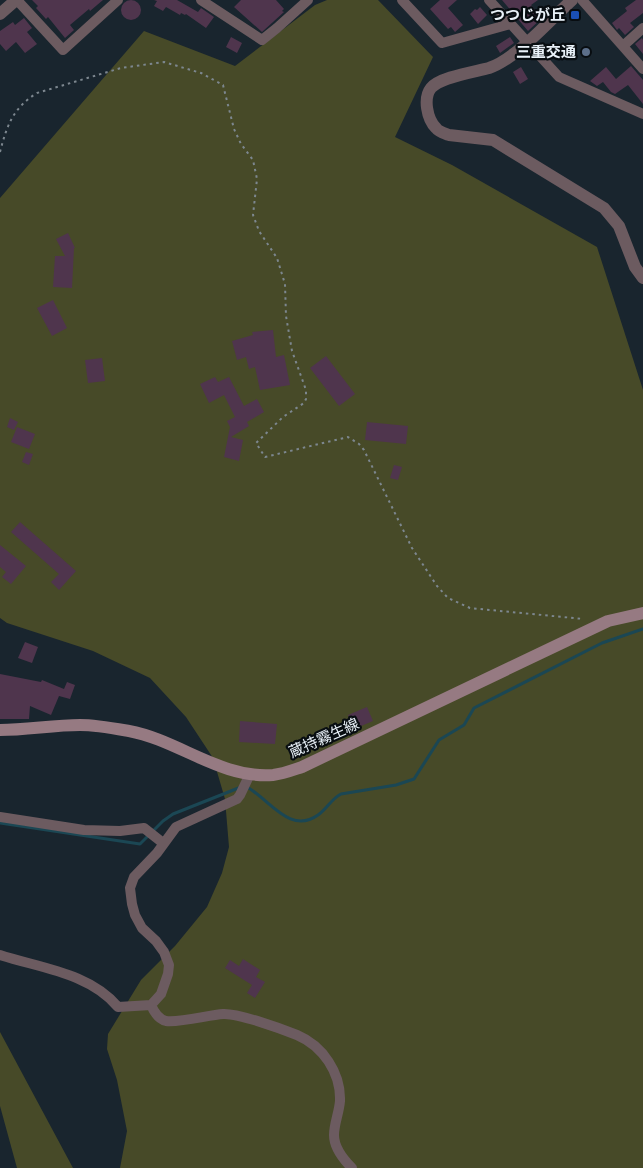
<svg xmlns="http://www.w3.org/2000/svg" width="643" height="1168" viewBox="0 0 643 1168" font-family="Karla,'Noto Sans JP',sans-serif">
<rect width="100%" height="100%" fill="#19252e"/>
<!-- forest -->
<path fill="#474a28" d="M327 0H378L433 57 395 137 452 165 597 247 643 390V1168H120L127 1131 117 1080 107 1049 108 1034 141 980 175 946 207 907 222 873 229 847 225 799 213 758 186 717 150 678 93 651 7 623 0 618V198L144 31 235 66 315 5Z
M0 1032 73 1168H17L0 1106Z"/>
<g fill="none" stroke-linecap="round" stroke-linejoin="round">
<!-- stream -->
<path stroke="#1b4754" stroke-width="3" d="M247 787C270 800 290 835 318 815 327 809 331 799 341 794L396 785 414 779 439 740 464 725 474 708 602 643 643 629
M0 823 140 844 163 821 173 814 241 787"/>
</g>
<!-- building -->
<path fill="#4f354d" d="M32 0H103L90 11 89 9 70 25 74 30 65 38 48 17 46 19 36 8 38 6Z
M154 0H177L198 12 201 8 214 17 206 28 186 14 185 15 181 13 180 15 166 7 163 11 154 6 157 1Z
M241 0H276L284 9 282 11 284 12 262 32 234 7Z
M440 0H457L448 8 463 25 455 32 451 27 448 29 430 9Z
M502 0H538L531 5 542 18 528 31Z
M636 0H643V13L630 23 634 27 625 35 619 28 617 30 612 23 627 11 625 8Z
M121 10a10 10 0 1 1 20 0a10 10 0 1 1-20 0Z
M480 7 487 15 478 24 470 14 475 9 477 10Z
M24 18 32 28 27 32 37 44 25 53 16 42 6 51 0 44V31L13 22 15 25Z
M231 37 242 43 237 53 226 47Z
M510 37 514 43 500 53 496 46Z
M642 38 643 40V54L635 44Z
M631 66 643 80V104L628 85 615 94 611 92 603 82 597 86 590 81 606 67 616 79Z
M521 67 528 79 520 84 513 72Z
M68 233 75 248H74L72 288 53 287 55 256H65L56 239Z
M53 300 67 328 52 336 37 308Z
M273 330 276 357 284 355 290 385 260 390 255 367 249 369 246 357 237 360 232 341 253 335 252 332Z
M326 356 355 394 339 406 310 368Z
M102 358 105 381 88 383 85 360Z
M215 377 218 382 229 377 244 406 257 399 264 412 247 422 249 426 231 437 243 440 239 461 224 457 230 427 227 421 235 417 224 395 209 403 200 384Z
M10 418 18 422 14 430 7 427Z
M367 422 408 426 406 444 365 440Z
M17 427 35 434 29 449 11 442Z
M26 452 33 454 29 465 22 462Z
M394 465 402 467 398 480 390 478Z
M20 522 76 571 59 590 51 582 59 574 11 532Z
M0 545 26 566 11 584 2 577 6 572 0 567Z
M25 642 38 647 32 663 18 658Z
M0 674 41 682 42 680 64 689 67 682 75 685 70 699 59 696 51 715 30 706 29 719H0Z
M367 707 373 721 354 729 348 715Z
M240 721 277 724 275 744 239 742Z
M243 959 260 970 256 977 265 982 255 998 247 993 252 985 225 968 230 960 239 966Z"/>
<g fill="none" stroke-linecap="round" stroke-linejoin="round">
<!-- path -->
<path stroke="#7d878f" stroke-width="2" stroke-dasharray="2.5 4" stroke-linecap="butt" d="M0 152C7 125 13 108 37 93L121 68 164 62 201 73 223 85 234 129 241 144 253 160 257 179 253 215 259 231 277 258 285 284 286 316 292 351 306 390V399L304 403 283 417 256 443 265 457 348 437 359 444 364 450 412 548 437 586 448 598 470 608 584 619"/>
<!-- minor -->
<path stroke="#6c5b60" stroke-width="10" d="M17 0 63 50 118 0
M201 0 262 40 277 28 308 0
M402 0 442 43 510 24
M489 0 559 77 643 114
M582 0 643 69
M623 46 643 28
M0 817 84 830 120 831 144 828 163 843
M0 955C40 968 90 973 118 1007L151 1005 161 994 168 974 169 965 164 952 156 941 142 928 135 915 132 904 130 888 134 877 157 853 176 827 237 799 240 795 250 774
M151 1005C154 1012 158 1019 166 1021 179 1023 209 1015 223 1014 238 1013 282 1029 297 1035 323 1046 341 1073 340 1101 339 1113 334 1124 334 1135 334 1148 343 1159 352 1168"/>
<!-- tertiary -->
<path stroke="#6c5b60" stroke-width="12" d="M572 0C550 20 516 59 489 68 474 72 440 77 431 88 423 98 427 119 436 128 439 132 444 133 449 135L493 140 604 208 619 226 635 267 643 278
M0 14 16 0"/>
<!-- secondary -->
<path stroke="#967a82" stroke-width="12" d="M0 730C27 730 53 725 80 725 96 725 112 728 129 731 178 740 221 779 273 775 283 774 293 770 302 767L608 621 643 613"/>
</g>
<!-- markers -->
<rect fill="#1a4fb4" stroke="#080d11" stroke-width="2" x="570" y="10" width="10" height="10" rx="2.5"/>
<circle fill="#5c6f8a" stroke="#080d11" stroke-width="2" cx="586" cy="52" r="5"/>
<g text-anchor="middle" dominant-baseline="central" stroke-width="4.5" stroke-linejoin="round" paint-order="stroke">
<!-- poi labels -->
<g font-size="15" font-weight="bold" fill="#e9f1f8" stroke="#080d11" text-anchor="end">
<text x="565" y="15">つつじが丘</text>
<text x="576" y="52">三重交通</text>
</g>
<!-- street labels -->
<g font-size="15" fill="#e9f1f8" stroke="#080d11">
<text transform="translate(324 738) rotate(-24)">蔵持霧生線</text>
</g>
</g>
</svg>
